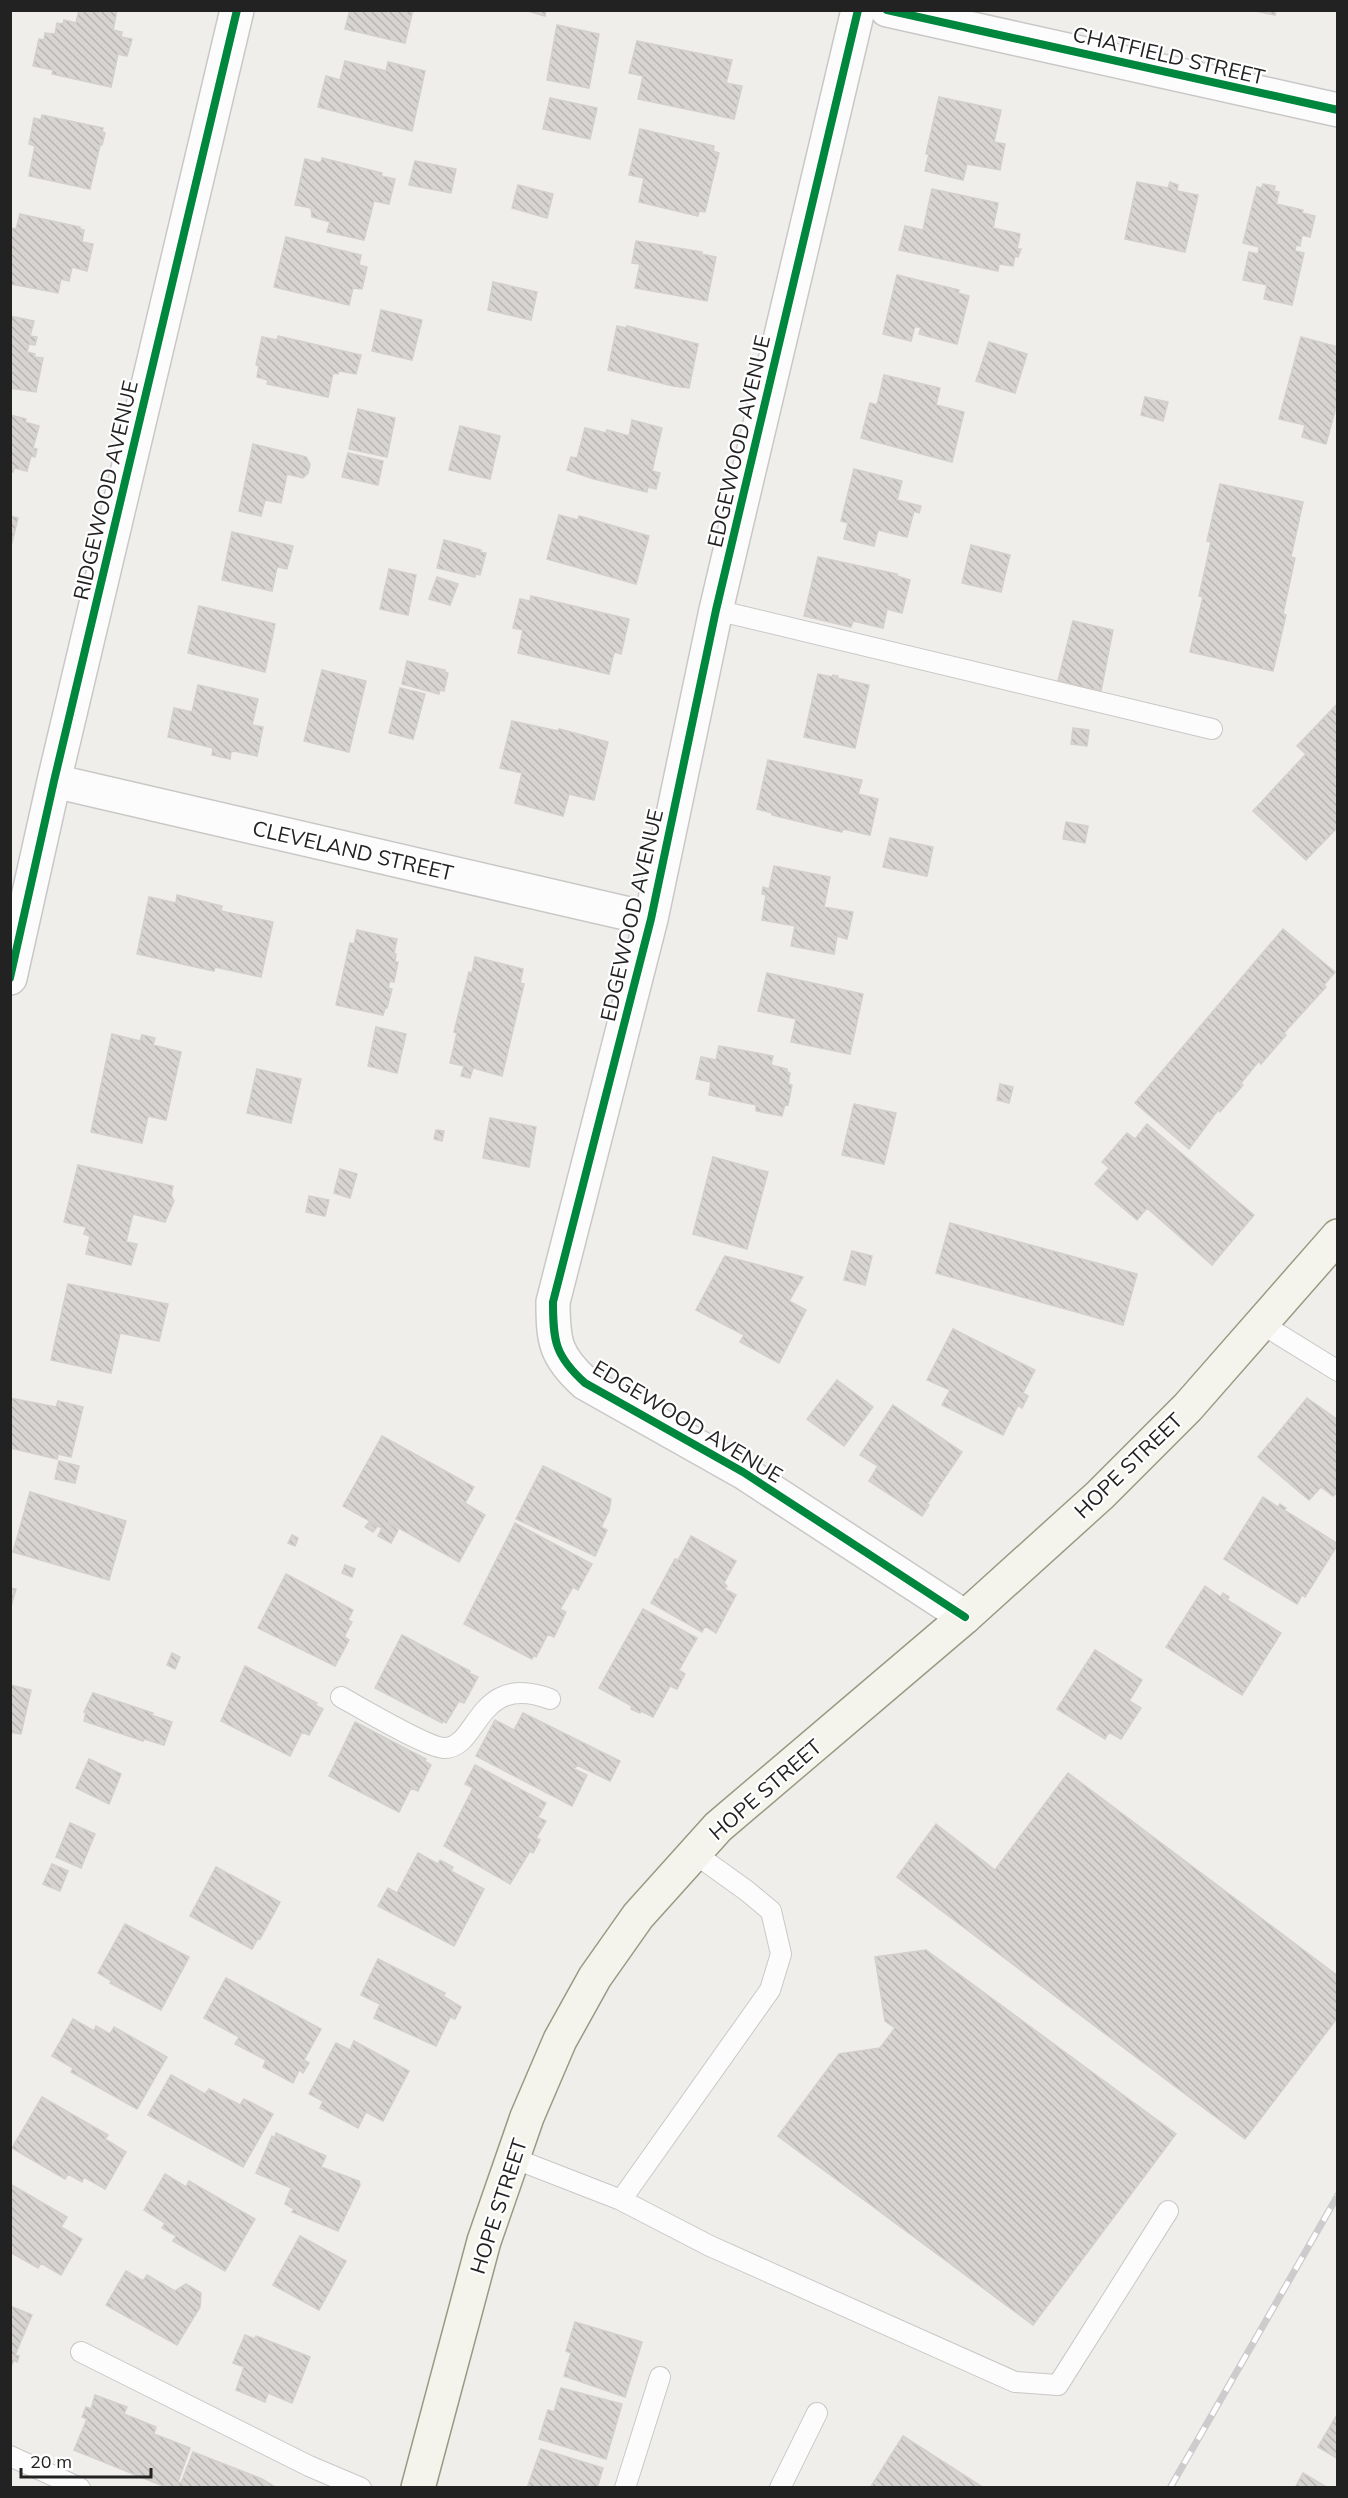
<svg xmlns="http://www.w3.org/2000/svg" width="1348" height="2498" viewBox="0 0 1348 2498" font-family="Mulish,sans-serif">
<defs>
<pattern id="building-back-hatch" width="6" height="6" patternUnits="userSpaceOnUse" patternTransform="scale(1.5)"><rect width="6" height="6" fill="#d7d4d2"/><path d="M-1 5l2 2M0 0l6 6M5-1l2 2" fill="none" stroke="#b8b6b4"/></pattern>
</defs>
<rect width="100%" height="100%" fill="#f0eeeb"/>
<!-- building -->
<path fill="url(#building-back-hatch)" stroke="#d3d0cc" stroke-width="1.5" d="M79 10H117L113 30 122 32 121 37 132 39 127 56 118 54 111 87 52 74 53 70 33 66 39 39 44 40 45 33 55 34 57 23 63 24 64 20 76 23Z
M350 10H413L405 43 345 29Z
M524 10H546L545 16Z
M1250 10H1276L1275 15Z
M557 25 599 34 589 88 547 80Z
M637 41 732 60 726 83 742 86 734 119 638 99 643 76 629 73Z
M345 61 386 71 388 62 425 71 412 131 318 107 326 76 340 80Z
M939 97 1001 110 994 142 1005 144 1000 170 967 164 963 180 925 171 929 154H926Z
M550 98 597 108 590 139 543 129Z
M42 115 103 128 102 132 105 133 102 145H100L90 189 29 176 35 146 29 144 34 118 41 120Z
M640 129 714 146 713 151 719 153 705 212 699 211 698 216 639 202 644 178 629 175Z
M322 158 382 173 381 176 395 179 389 204 374 201 364 240 327 232 330 222 312 217 311 208 295 205 305 159 321 163Z
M415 161 456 169 451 193 409 185Z
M1137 182 1168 188 1170 182 1178 185 1177 191 1198 195 1185 252 1125 239Z
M1263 184 1275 186 1274 191 1279 192 1276 204 1303 210 1302 213 1315 216 1310 237 1302 235 1300 246 1296 245 1295 251 1304 253 1292 305 1264 299 1267 285 1243 280 1249 252 1258 254 1259 247 1243 243 1257 187 1262 188Z
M518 185 553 194 547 218 512 208Z
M932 189 998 203 993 228 1020 234 1017 249H1021L1018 257 1015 256 1013 266 999 264 998 271 899 250 905 226 923 230Z
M20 214 80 227V229L84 230 82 242 93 244 87 271 72 267 69 281 61 279 58 293 10 284V228L16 229Z
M286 237 361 255 359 265 367 267 362 289 353 288 349 305 274 287Z
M636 241 702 252 701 254 716 257 707 301 635 288 640 264 632 263Z
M897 275 959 290 958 293 969 296 957 344 919 334 921 328 915 326 911 341 883 334Z
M493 282 537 292 531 320 488 310Z
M381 310 422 320 412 360 372 351Z
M10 316 34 321 30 336 37 337 35 345 29 344 27 352 35 354 34 357 43 358 36 392 10 388Z
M617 326 626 328 627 326 698 344 689 388 673 386 608 370Z
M278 336 361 355 356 374 339 371 338 374 333 373 328 397 267 384 268 380 257 377 259 366 256 365 262 337 277 340Z
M1301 337 1338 347V408L1336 407 1326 444 1302 437 1305 425 1279 419Z
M989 342 1027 354 1015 393 976 381Z
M884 375 940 388 936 405 964 412 952 462 861 438 870 403 877 405Z
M1145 397 1168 402 1163 421 1141 415Z
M358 409 395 418 387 457 349 449Z
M10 415 26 419 25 422 39 426 33 448 37 449 35 457 31 456 27 471 14 468 13 472 10 471Z
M632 420 662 428 652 471 660 473 656 489 648 487 647 492 594 479 567 470 571 457 577 458 585 428 606 433 607 430 629 436Z
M460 426 500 436 490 479 449 470Z
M253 444 306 457 310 464 308 473 303 478 287 474 281 503 265 500 261 516 239 511Z
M348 453 383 461 378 485 342 477Z
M854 469 902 481 897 500 921 506 919 513 914 511 907 537 878 530 874 546 844 539 848 523 841 521Z
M1220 484 1303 502 1291 557 1295 558 1283 614 1286 615 1273 671 1190 652 1203 597 1199 596 1211 542 1207 541Z
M559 515 578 520 579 516 649 536 636 584 547 559Z
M10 516 18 518 10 550Z
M232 532 293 546 287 569 277 567 272 591 222 580Z
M444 540 481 550 480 552 486 553 480 575 475 574V577L437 568Z
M971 545 1010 555 1001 592 962 583Z
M818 557 897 574V576L910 580 902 613 887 609 883 628 853 621 851 627 804 616Z
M389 569 416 575 408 615 380 609Z
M437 577 458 584 450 605 429 599Z
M531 596 629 619 621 654 614 652 609 674 518 653 523 630 513 628 520 599 530 601Z
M199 606 275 624 265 672 188 653Z
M1073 621 1113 630 1101 691 1058 681Z
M407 661 445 670V672L448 673 444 691 440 690 439 694 402 684Z
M322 670 366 681 349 752 304 741Z
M818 674 832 677 833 675 838 676 837 678 869 685 855 748 804 737Z
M198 685 258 699 252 725 263 727 257 756 234 751 231 752 230 759 212 755 213 748 168 737 174 708 192 712Z
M400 688 425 694 413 739 389 733Z
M1338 703V827L1306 860 1253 811 1306 754 1297 746Z
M512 721 558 731 559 729 608 742 594 800 569 794 563 816 515 803 522 773 500 768Z
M1073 728 1089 730 1087 746 1071 744Z
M768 760 862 780 858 794 878 799 870 835 843 829 842 832 772 815V813L757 809Z
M1066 822 1088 826 1085 843 1063 839Z
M890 838 933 847 927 876 883 867Z
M774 866 830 877 824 907 853 912 847 939 837 936 834 954 791 946 795 926 762 920 766 895 762 894 763 887 769 889Z
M177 895 222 906 221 911 273 922 261 977 215 967 214 971 137 954 149 897 176 903Z
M1283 929 1335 972 1324 985 1326 987 1284 1033 1286 1035 1261 1064 1259 1061 1241 1083 1243 1085 1220 1112 1218 1110 1189 1149 1135 1103Z
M357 930 397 939 394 953 396 954 395 962H398L394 982 390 981 388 988 392 989 387 1008H385L383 1015 336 1005 350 943 354 944Z
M475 957 523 969 520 983 524 984 502 1076 473 1068 470 1078 461 1076 464 1066 450 1063 457 1033 454 1032 469 972 472 973Z
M767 973 863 994 850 1054 791 1042 796 1019 758 1011Z
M376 1027 406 1034 397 1073 368 1066Z
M112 1034 140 1041 142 1035 155 1038 153 1045 181 1052 166 1120 148 1116 142 1143 91 1132Z
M719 1046 773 1056 771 1065 787 1069V1072L790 1073 788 1084 792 1085 788 1105 785 1104 782 1116 756 1111V1105L709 1095 711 1082 696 1079 701 1057 716 1060Z
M257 1069 301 1079 291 1123 247 1113Z
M1000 1084 1013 1087 1009 1103 997 1100Z
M854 1104 896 1113 884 1164 842 1155Z
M490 1118 536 1127 529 1167 483 1158Z
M1147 1124 1254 1215 1212 1265 1147 1208 1137 1220 1095 1184 1109 1168 1102 1162 1127 1133 1135 1139Z
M436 1130 444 1131 442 1141 434 1139Z
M713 1157 768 1172 747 1249 693 1234Z
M78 1165 173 1186 171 1195 174 1201 165 1222 133 1214 126 1242 137 1244 131 1265 86 1254 90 1236 84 1234 86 1227 64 1222Z
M340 1169 357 1174 350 1198 334 1193Z
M309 1196 329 1200 325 1216 306 1212Z
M950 1223 1137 1274 1123 1325 936 1273Z
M852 1251 872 1256 865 1285 844 1280Z
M725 1256 803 1277 789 1301 806 1310 779 1363 740 1342 744 1335 696 1310Z
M68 1284 168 1304 159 1341 120 1333 111 1373 51 1360Z
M953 1329 1035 1370 1023 1393 1028 1396 1022 1408 1018 1405 1003 1435 942 1405 950 1390 927 1380Z
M837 1380 873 1407 844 1446 807 1419Z
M10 1398 56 1407 58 1401 83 1407 71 1457 58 1454 57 1459 10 1448Z
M1307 1398 1338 1420V1492L1333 1496 1321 1487 1309 1500 1258 1457Z
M893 1405 962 1452 927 1504 929 1505 922 1516 869 1481 878 1466 860 1455Z
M382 1436 474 1487 465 1503 485 1515 459 1562 388 1522 398 1530 391 1543 378 1536 382 1528 343 1506Z
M59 1461 79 1466 75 1483 55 1479Z
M543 1466 611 1499 609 1511 601 1527 607 1530 595 1556 516 1519Z
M30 1492 126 1521 109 1580 13 1552Z
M1263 1497 1278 1507 1280 1504 1286 1508 1284 1510 1338 1544 1305 1597 1302 1595 1297 1604 1224 1559Z
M369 1522 377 1527 373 1532 365 1527Z
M515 1523 592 1564 578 1590 573 1587 560 1609 566 1612 554 1637 548 1634 536 1657 534 1655 532 1659 464 1624Z
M292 1535 298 1538 295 1546 288 1543Z
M691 1536 736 1561 724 1583 727 1586 725 1589 736 1595 716 1633 705 1626 702 1632 651 1603 675 1559 678 1560Z
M345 1565 355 1569 352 1577 342 1573Z
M286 1574 353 1610 348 1620 352 1622 344 1637 349 1640 335 1666 258 1628Z
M1205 1586 1221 1597 1223 1593 1229 1597 1227 1600 1281 1633 1242 1695 1166 1647Z
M10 1588 16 1589 10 1610Z
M643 1609 697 1638 679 1670 685 1674 677 1689 670 1686 653 1717 641 1711 640 1713 631 1709 632 1706 599 1688Z
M402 1635 470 1671 469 1673 478 1677 464 1703 459 1701 446 1723 443 1721 442 1723 375 1688Z
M1095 1650 1142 1680 1129 1701 1141 1708 1121 1739 1109 1732 1105 1739 1057 1709Z
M172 1653 180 1657 175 1669 167 1665Z
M245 1666 317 1703 315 1705 323 1709 309 1735 302 1732 290 1756 221 1721Z
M10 1685 31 1690 21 1734 10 1732Z
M93 1693 153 1713 151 1715 172 1722 164 1745 144 1739 143 1741 84 1721 86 1712H84Z
M523 1713 620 1761 610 1781 577 1765 574 1769 587 1775 572 1806 476 1756 495 1720 514 1730Z
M355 1722 426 1759 425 1761 431 1765 418 1791 411 1788 399 1812 329 1776Z
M89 1759 121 1774 109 1804 76 1788Z
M475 1765 546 1803 538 1817 546 1821 536 1838 540 1840 533 1853 530 1851 510 1884 444 1846 473 1788 465 1784Z
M1068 1773 1338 1976V2017L1245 2139 897 1877 936 1824 995 1870Z
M70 1823 95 1834 81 1868 56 1857Z
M418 1853 438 1864 440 1860 453 1867 451 1871 484 1889 454 1946 378 1906 388 1888 397 1893Z
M52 1864 68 1871 60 1891 43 1884Z
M216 1867 280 1902 260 1939 258 1938 252 1949 190 1916Z
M125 1924 189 1957 161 2010 110 1983 112 1981 98 1973Z
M926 1950 1176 2134 1033 2325 778 2136 839 2054 880 2048 895 2028 885 2021 875 1957Z
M378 1959 445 1993 443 1996 461 2007 455 2019 450 2017 436 2046 374 2018 380 2004 361 1995Z
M226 1978 321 2029 304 2060 309 2063 303 2073 299 2070 293 2083 263 2067 266 2060 235 2044 239 2037 204 2018Z
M73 2019 94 2031 96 2026 110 2034 114 2027 167 2057 137 2109 71 2072 73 2068 52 2056Z
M354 2041 409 2071 383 2121 366 2112 358 2128 320 2108 323 2101 309 2094 336 2043 350 2050Z
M171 2075 205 2094 209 2089 240 2105 244 2099 273 2114 243 2167 148 2115Z
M42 2097 108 2135 105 2139 126 2152 105 2189 84 2177 82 2182 68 2174 65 2179 12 2148Z
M276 2133 326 2156 321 2167 359 2181 360 2185 338 2231 292 2212 294 2209 285 2204 291 2188 256 2173 272 2136 275 2138Z
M165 2174 186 2187 189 2181 255 2219 225 2271 173 2241 176 2236 162 2228 165 2223 144 2210Z
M10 2184 67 2217 61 2227 82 2239 61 2275 41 2263 38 2268 10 2252Z
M300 2236 346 2261 319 2310 273 2285Z
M126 2271 143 2281 147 2275 175 2291 186 2284 201 2293 200 2307 177 2345 106 2305Z
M10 2306 32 2315 15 2355 19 2356 17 2362 14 2360 10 2369Z
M575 2322 642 2342 625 2397 564 2376 571 2353 566 2351Z
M245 2335 255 2339 256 2336 310 2357 292 2403 268 2393 265 2402 236 2390 244 2367 233 2363Z
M561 2388 622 2404 606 2459 539 2439 548 2410 554 2412Z
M95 2395 127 2407 124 2414 156 2427 154 2434 190 2448 178 2482 181 2483 193 2452 262 2479 277 2488H168L74 2450 87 2419 82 2417 86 2407 91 2409Z
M1338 2413V2459L1318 2447Z
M903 2436 984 2488H870Z
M541 2449 603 2468 597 2488H527Z
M1303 2473 1328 2488H1295Z"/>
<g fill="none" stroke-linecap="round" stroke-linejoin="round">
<!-- lane casing -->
<g stroke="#c9c8c7" stroke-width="22">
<path id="lane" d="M716 610 1212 729
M1262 1324 1338 1371
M341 1697C361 1708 426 1747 444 1748 479 1749 476 1671 550 1699
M513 2158 621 2200 770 1990 781 1954 771 1911 747 1891 694 1853
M621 2200 710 2246 1015 2382 1058 2385 1168 2211
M81 2352 309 2466 361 2488
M10 2456 80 2488
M625 2488 660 2377
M780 2488 817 2413"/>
</g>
<!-- street casing -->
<g stroke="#c9c8c7" stroke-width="36">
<path id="street" d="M858 10 716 610 651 919 553 1302C553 1341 555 1356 585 1383L743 1472 965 1617
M887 10 1338 110
M54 781 651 919
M10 978 54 781 237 10"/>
</g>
<!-- secondary casing -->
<g stroke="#999a82" stroke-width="36">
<path id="secondary" d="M418 2488 484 2241 527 2117 560 2040 595 1977 638 1916 718 1827 965 1617 1100 1495 1188 1407 1338 1236"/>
</g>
<!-- lane -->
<use href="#lane" stroke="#fdfcfc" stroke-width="20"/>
<!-- street -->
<use href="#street" stroke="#fdfcfc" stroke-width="33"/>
<!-- secondary -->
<use href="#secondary" stroke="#f4f4ed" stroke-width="33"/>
<!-- rail casing -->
<g stroke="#ccc" stroke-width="7">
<path id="rail" d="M1170 2488 1338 2195"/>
</g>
<!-- rail -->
<use href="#rail" stroke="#fff" stroke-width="4.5" stroke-dasharray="14" stroke-linecap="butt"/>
<!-- cycleway casing -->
<g stroke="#fff" stroke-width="11">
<path id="cycleway" d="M858 10 716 610 651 919 553 1302C553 1341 555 1356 585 1383L743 1472 965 1617
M887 10 1338 110
M10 978 54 781 237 10"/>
</g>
<!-- cycleway -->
<use href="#cycleway" stroke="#00873e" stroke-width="8"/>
</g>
<g text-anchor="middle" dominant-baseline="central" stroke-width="4.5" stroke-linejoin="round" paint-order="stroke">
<!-- street labels -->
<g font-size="21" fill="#222" stroke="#fff">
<text transform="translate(1169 55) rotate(13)">CHATFIELD STREET</text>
<text transform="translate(738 441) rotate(-77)">EDGEWOOD AVENUE</text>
<text transform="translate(105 490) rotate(-77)">RIDGEWOOD AVENUE</text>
<text transform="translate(353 850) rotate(13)">CLEVELAND STREET</text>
<text transform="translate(631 915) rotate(-77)">EDGEWOOD AVENUE</text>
<text transform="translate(688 1421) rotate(31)">EDGEWOOD AVENUE</text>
<text transform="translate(1128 1465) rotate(-44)">HOPE STREET</text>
<text transform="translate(765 1789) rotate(-41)">HOPE STREET</text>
<text transform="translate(498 2206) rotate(-72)">HOPE STREET</text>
</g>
</g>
<!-- border -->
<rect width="1348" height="2498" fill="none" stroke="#222222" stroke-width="24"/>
<!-- scale -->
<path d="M21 2468v9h130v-9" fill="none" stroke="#222222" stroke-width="3"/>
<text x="30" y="2468" font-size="18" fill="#222222" stroke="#ffffff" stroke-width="4.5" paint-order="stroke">20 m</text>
</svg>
